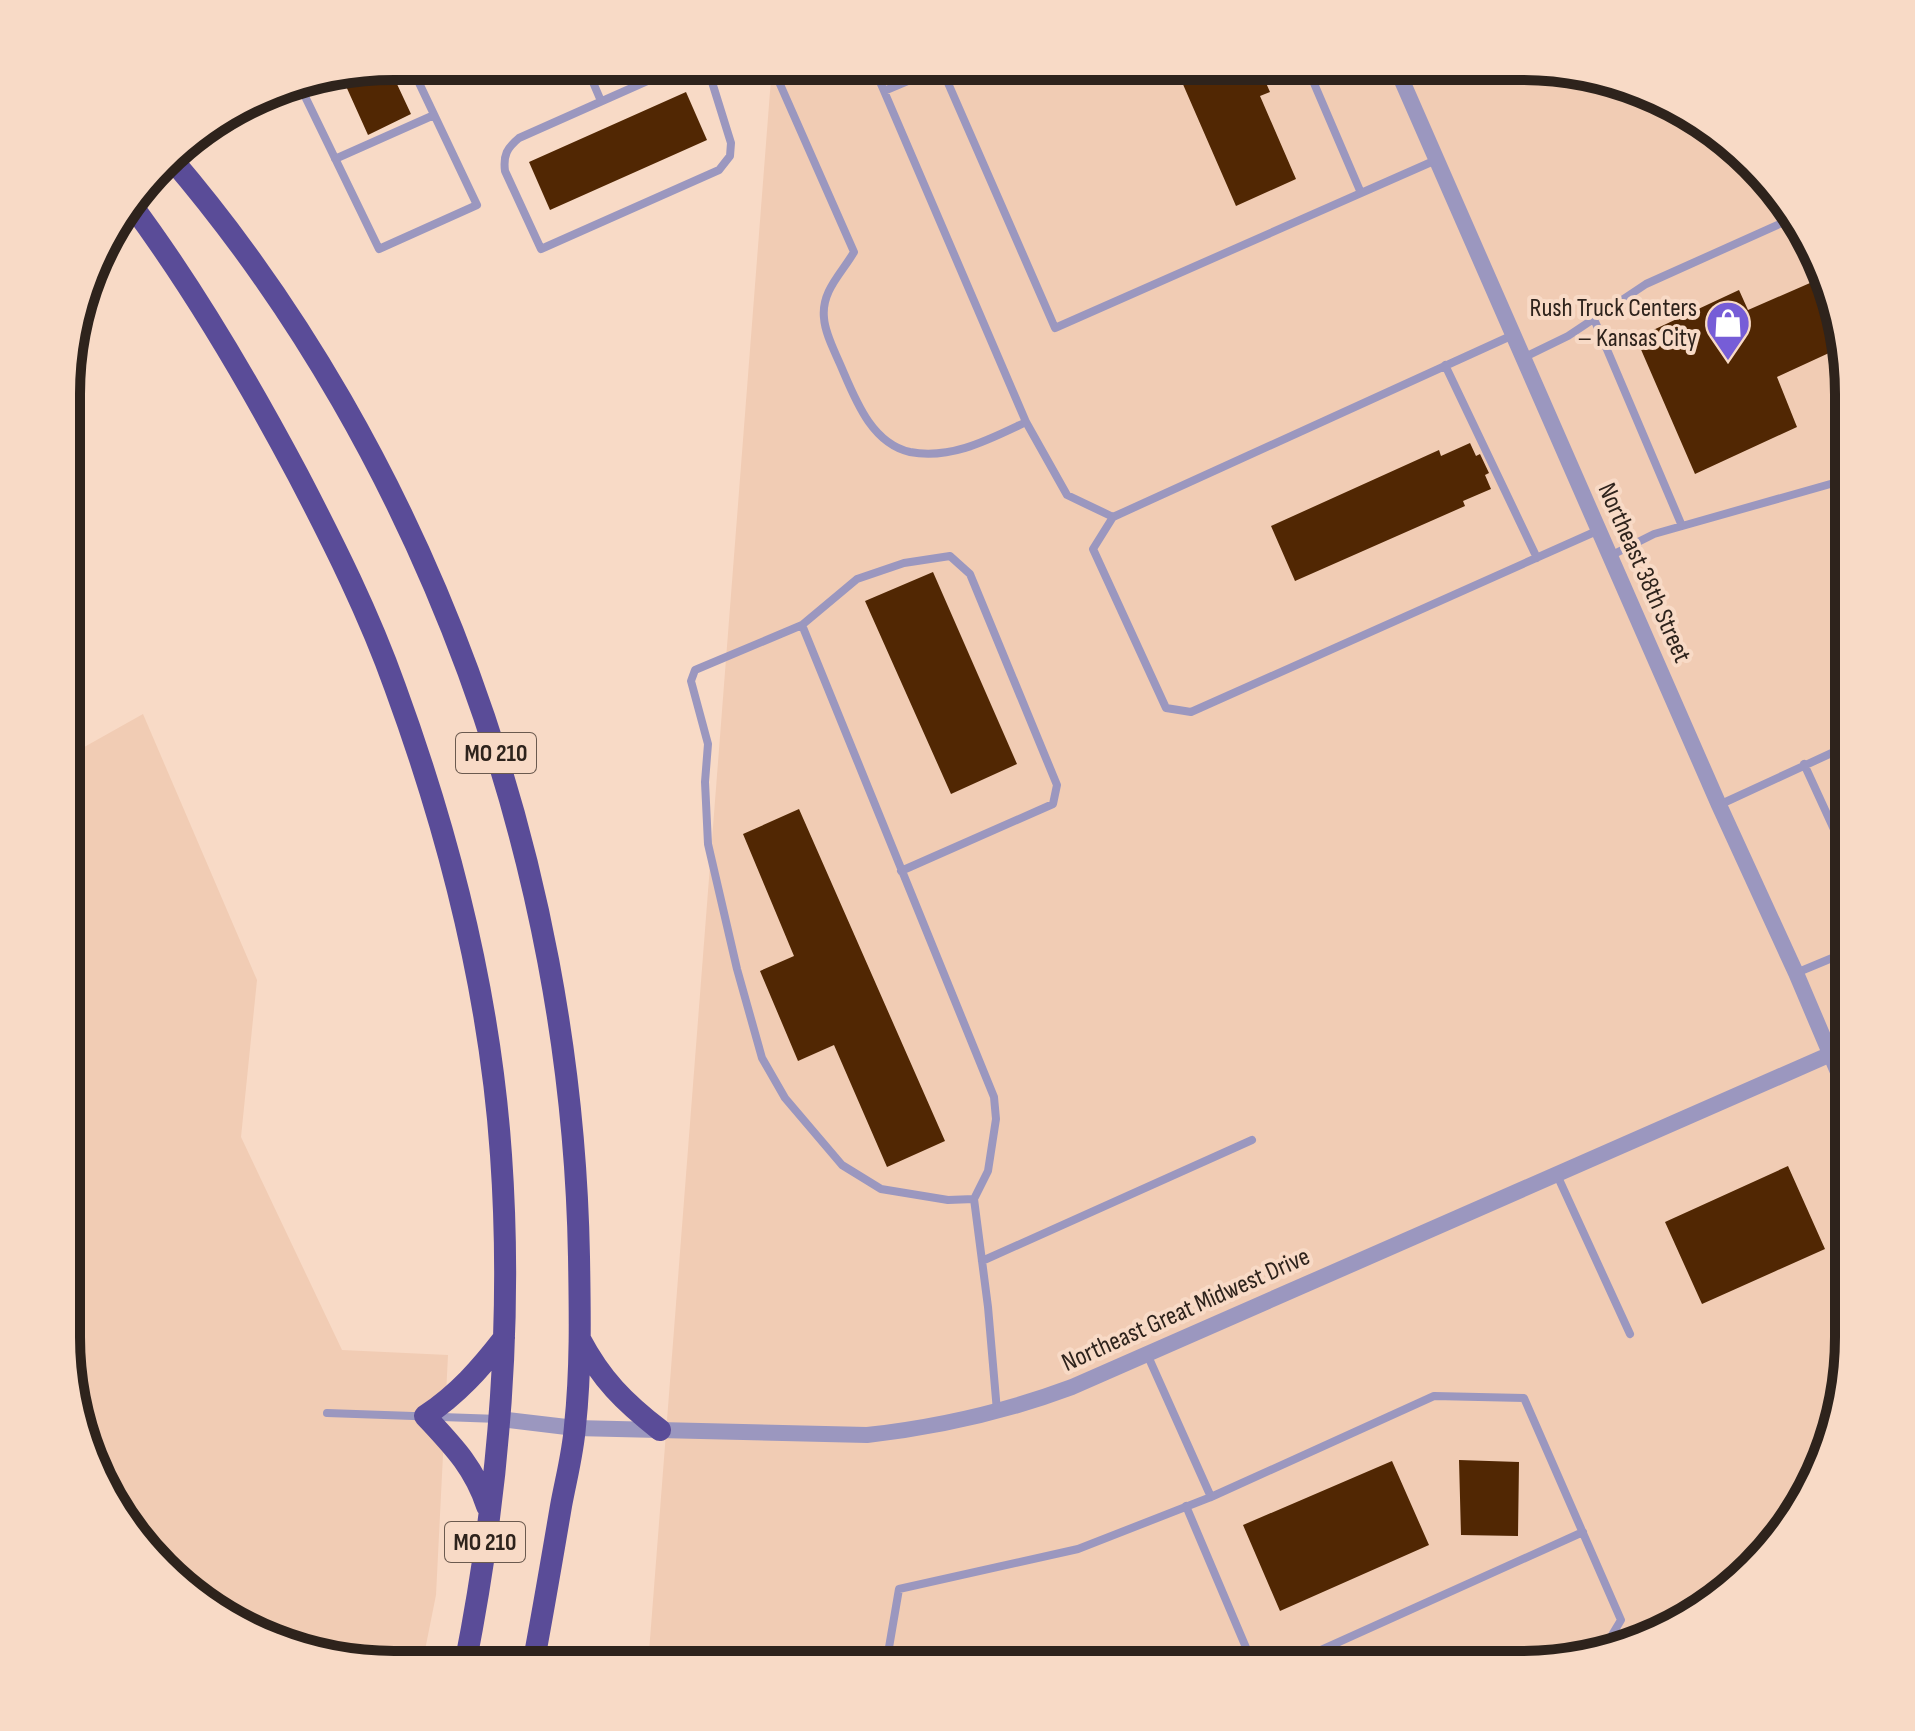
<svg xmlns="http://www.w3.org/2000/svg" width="1915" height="1731" viewBox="0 0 1915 1731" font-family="'Sofia Sans Condensed',sans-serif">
<rect width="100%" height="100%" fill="#f8dac6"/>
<!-- built -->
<path fill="#f1ccb4" d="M772 66 1543 67 1666 100 1767 177 1824 268 1848 372 1849 1337 1815 1482 1738 1583 1647 1640 1542 1664 648 1665Z
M143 714 257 980 241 1137 342 1350 448 1355 436 1595 422 1665H394L249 1631 148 1554 91 1463 67 1358 70 755Z"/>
<!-- building -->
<path fill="#512703" d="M1175 66 1259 67 1270 92 1260 96 1296 179 1236 206Z
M389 67 411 114 368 135 341 75Z
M686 92 707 140 550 210 529 162Z
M1826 276 1842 347 1777 377 1797 427 1695 474 1636 338 1739 290 1748 310Z
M1470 443 1476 456 1480 454 1489 473 1485 475 1491 489 1463 501 1465 506 1295 581 1271 526 1439 450 1441 456Z
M933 572 1017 764 951 794 865 601Z
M799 809 945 1141 887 1167 834 1045 798 1061 760 971 794 956 743 834Z
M1788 1166 1825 1249 1702 1304 1665 1222Z
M1459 1460 1519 1462 1518 1536 1461 1535Z
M1392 1461 1429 1545 1280 1611 1243 1525Z"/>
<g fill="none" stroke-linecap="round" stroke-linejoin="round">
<!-- service -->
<path stroke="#9b97bf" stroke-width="8" d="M586 66 601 101
M681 66 519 138C507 148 503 155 505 171L541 249 719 170 730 156 731 143 707 66
M772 66 854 252C842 273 821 291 824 318 825 333 834 350 840 364 854 396 870 443 910 452 951 460 990 439 1026 422L884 91
M873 66 884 91 941 67 1055 328 1436 160
M1307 67 1361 193
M298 82 379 249 477 205 411 66
M335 159 434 115
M1594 319 1682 526
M1513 335 1113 517 1093 549 1166 708 1191 712 1599 530
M1523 358 1568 336 1646 284 1793 218
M1445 365 1537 558
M1026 422 1067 495 1113 517
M1610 556 1654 534 1848 479
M802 625 695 670 691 681 708 744 705 782 708 844 737 969 762 1058 785 1098 842 1165 881 1189 948 1200 974 1199
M1804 764 1849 862
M1719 805 1849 745
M901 871 1053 804 1057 785 970 574 950 556 904 563 857 579 802 625 994 1097 996 1119 988 1171 974 1199 988 1307 997 1411
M1796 973 1849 951
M1557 1175 1630 1334
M982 1261 1252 1140
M1147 1354 1211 1497
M327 1413 499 1419
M1186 1506 1253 1664
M1290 1664 1583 1532
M886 1665 899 1589 1078 1549 1211 1497 1434 1396 1524 1398 1621 1620 1603 1650"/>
<!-- minor -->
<path stroke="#9b97bf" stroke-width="16" d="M1396 67 1719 805 1796 973 1849 1098
M500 1419 575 1428 867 1435C939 1427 1005 1412 1072 1387L1849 1046"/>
<!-- trunk -->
<path stroke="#5a4c98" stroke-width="22" d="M170 157C427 457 572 863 579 1257 580 1313 581 1370 575 1426 573 1453 566 1479 561 1506 552 1559 543 1612 533 1665
M131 204C195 290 248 381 298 475 334 544 369 614 395 687 450 837 490 995 501 1155 513 1325 498 1498 465 1665
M580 1339C601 1379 624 1402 660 1430
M487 1506C474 1467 453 1446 425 1416 458 1394 480 1369 504 1338"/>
</g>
<!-- icons -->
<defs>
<g id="shop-pin" transform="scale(2.3)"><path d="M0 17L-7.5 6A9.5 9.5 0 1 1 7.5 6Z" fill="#765dd7" stroke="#f8dac6"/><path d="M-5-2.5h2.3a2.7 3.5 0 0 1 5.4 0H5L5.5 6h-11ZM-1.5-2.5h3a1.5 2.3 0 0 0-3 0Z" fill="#fff"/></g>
</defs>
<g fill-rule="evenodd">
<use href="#shop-pin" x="1728" y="323"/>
</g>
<g text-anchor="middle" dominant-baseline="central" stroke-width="8" stroke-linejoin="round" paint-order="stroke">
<!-- shield labels -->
<g fill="#f8dac6" stroke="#6b5a4f" stroke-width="2">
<rect x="456" y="733" width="80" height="40" rx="6"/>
<rect x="445" y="1522" width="80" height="40" rx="6"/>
</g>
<g font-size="24" font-weight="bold" fill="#2e231c">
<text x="496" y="753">MO 210</text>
<text x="485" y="1542">MO 210</text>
</g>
<!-- poi labels -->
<g font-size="26" fill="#2e231c" stroke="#f8dac6" text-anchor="end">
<text x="1697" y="308">Rush Truck Centers<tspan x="1697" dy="30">– Kansas City</tspan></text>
</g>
<!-- street labels -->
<g font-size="26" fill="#2e231c" stroke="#f8dac6">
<text transform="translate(1644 573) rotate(66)">Northeast 38th Street</text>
<text transform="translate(1186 1310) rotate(-24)">Northeast Great Midwest Drive</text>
</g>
</g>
<!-- crop -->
<path d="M0 0H1915V1731H0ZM394 80H1521A314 314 0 0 1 1835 394V1337A314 314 0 0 1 1521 1651H394A314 314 0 0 1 80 1337V394A314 314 0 0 1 394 80Z" fill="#f8dac6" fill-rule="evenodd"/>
<path fill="none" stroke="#2e231c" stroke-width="10" d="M394 80H1521A314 314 0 0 1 1835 394V1337A314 314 0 0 1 1521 1651H394A314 314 0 0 1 80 1337V394A314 314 0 0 1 394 80Z"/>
</svg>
